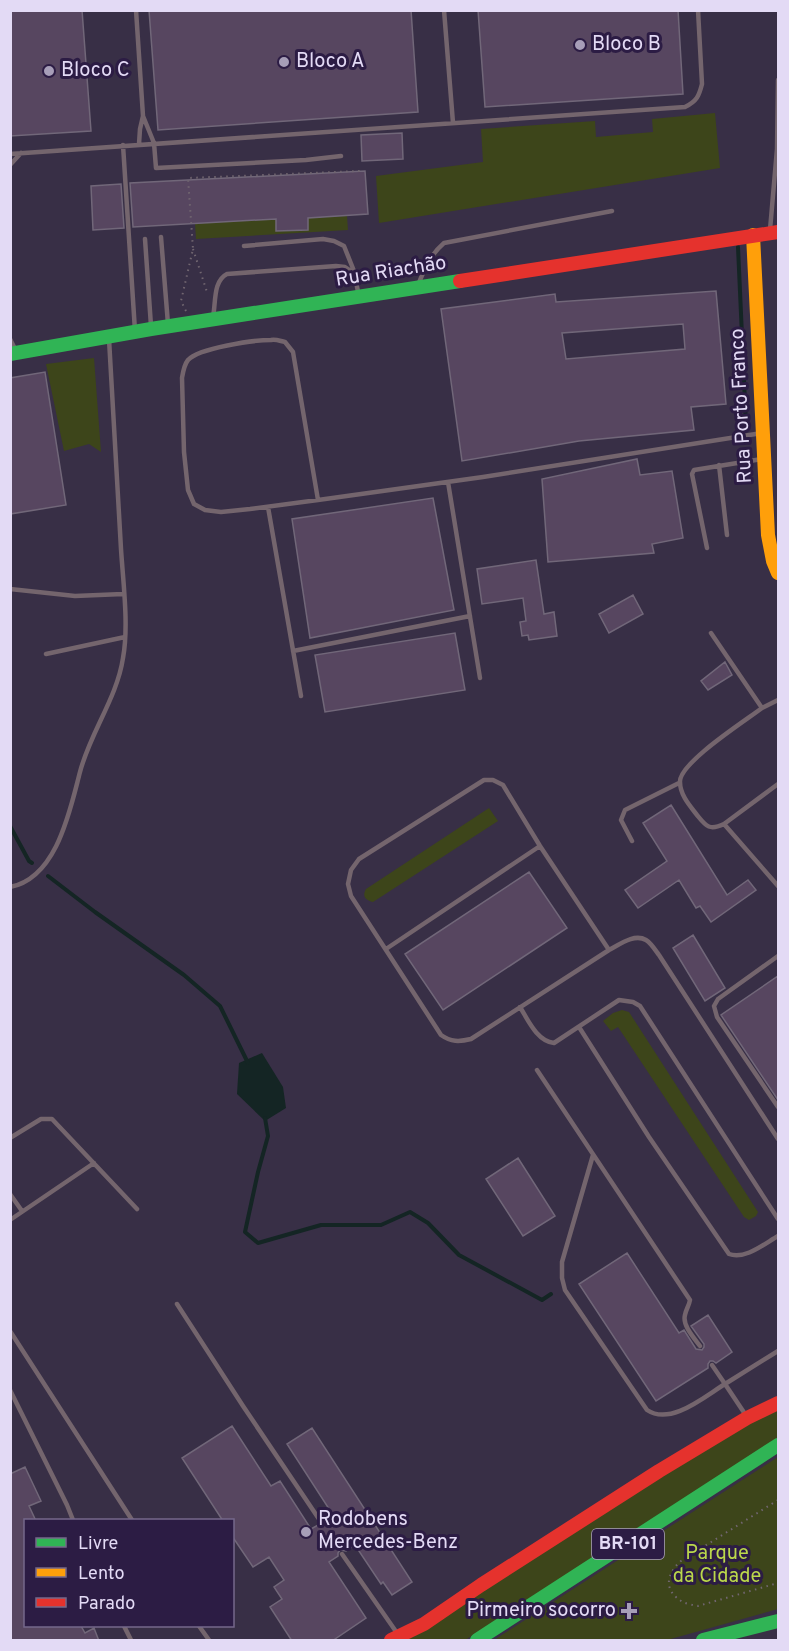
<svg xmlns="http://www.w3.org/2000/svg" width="789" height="1651" viewBox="0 0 789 1651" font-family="Overpass,sans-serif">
<rect width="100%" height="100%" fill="#382f46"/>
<!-- green -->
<path fill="#3d451a" d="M715 113 720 168 379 223 376 176 483 162 481 129 595 121 596 137 653 132 652 119Z
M347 216 348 230 196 239 195 223 276 219 277 231 308 230V218Z
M94 358 101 452 89 444 64 451 46 364Z
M489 808 498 821 373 902C365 900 362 896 366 889Z
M622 1010 629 1012 758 1212 756 1216 749 1220 744 1217 618 1027 611 1031 603 1021 613 1013Z
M778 1403V1438L553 1587 465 1640H391Z
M778 1457V1609L667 1640H494Z"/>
<!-- water -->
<path fill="#142524" d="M262 1053 283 1087 286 1108 265 1121 237 1094 239 1063Z"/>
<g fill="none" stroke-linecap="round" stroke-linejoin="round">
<!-- stream -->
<path stroke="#142524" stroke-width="4" d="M738 247 746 425
M10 826 29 861 32 863
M48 876 95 912 184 975 220 1006 248 1063
M265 1118 268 1136 258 1172 245 1232 258 1243 321 1225H381L410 1212 428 1223 459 1255 542 1300 551 1294"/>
</g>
<!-- building -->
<path fill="#574660" stroke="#716779" stroke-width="1.5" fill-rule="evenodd" d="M10 10H82L91 131 10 136Z
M149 10H411L418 112 158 130Z
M478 10H678L683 94 485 107Z
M402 133 403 159 362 161 361 135Z
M365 171 368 214 308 218V230L276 231V219L133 227 130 183Z
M121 184 124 228 93 230 91 186Z
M716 291 726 404 691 407 694 430 579 441 462 461 441 309 555 294 556 302ZM683 324 685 349 566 359 562 333Z
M45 372 66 505 10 514V378Z
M637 459 640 475 672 471 683 538 652 544 654 553 548 562 542 479Z
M433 498 454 610 310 638 292 519Z
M536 560 544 614 554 612 557 636 529 640 528 635 522 636 520 622 526 621 523 598 482 604 477 569Z
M633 595 643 614 609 633 599 614Z
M455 633 465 690 325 712 315 655Z
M725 662 732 675 708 690 701 681Z
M671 805 727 895 748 880 756 890 711 922 700 906 696 908 679 880 638 908 625 890 667 861 643 823Z
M529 872 567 928 443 1010 405 954Z
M693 935 725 988 705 1001 673 948Z
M778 976V1100L721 1015Z
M518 1158 555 1216 523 1236 486 1179Z
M627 1253 679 1333 684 1330 696 1349 702 1350 704 1347V1344L691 1326 708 1315 732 1352 716 1363 713 1361H710L708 1364V1368L656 1401 579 1284Z
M232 1426 271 1486 280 1481 311 1529 318 1525 323 1526 325 1523V1520L333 1515 287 1444 312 1428 412 1582 392 1595 383 1582 381 1584 355 1545 346 1551 340 1550 338 1553V1556L329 1562 366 1618 332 1641H292L270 1607 282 1599 274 1587 284 1580 269 1557 253 1567 232 1536V1521H223L182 1458Z
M25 1467 41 1501 29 1506 36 1521H26V1626H81L85 1633 94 1628 99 1641H10V1474Z"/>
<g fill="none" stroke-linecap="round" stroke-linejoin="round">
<!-- path -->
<path stroke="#716670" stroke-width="2" stroke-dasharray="1.5 4.5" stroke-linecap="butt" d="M193 249 207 292
M186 311 181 301 193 249 188 178 361 171
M778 1500 681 1561C666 1574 663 1591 683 1602 687 1604 693 1605 698 1606L778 1583"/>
<!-- lane -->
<path stroke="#74656d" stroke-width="4.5" d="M136 10 143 116 140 129 139 144
M444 10 453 123
M143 116 154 143 156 168 306 160 341 156
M123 145 135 331
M10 154 685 107C697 101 699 96 702 84L698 10
M10 165 21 153
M770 230 777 149 778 80
M161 237 168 324
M145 239 151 326
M244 246 323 239 334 241 344 246 354 271
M418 285C425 268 430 255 444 243L612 211
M213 317C216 302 213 281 227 274L336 266 345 267 354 273 359 296
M10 339 16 351
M719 465 727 535
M448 482 480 678
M318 500 293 352 285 342C280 341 276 339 271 340 254 340 199 348 188 360 184 365 183 372 182 378L184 452 188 490 194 504 205 510 221 512 250 509 318 500 483 477 762 433
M268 507 301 696
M707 548 692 474 694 470 762 459
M10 589 75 596 123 594
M711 633 762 708 778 700
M293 651 470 616
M46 654 125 637
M762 708C745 721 679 763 680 782 680 795 690 806 697 815 706 826 709 831 724 824L778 784
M724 824 778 886
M632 841 621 820 625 810 679 783
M10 887C57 878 70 810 80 772 90 733 117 698 123 658 129 626 123 581 121 549 117 479 113 409 109 339
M386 949 540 846
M609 950 540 846 503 785 493 780H484L359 859 351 870 348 884 351 896 441 1035C451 1042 459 1042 471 1039L609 950C619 945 634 933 646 940 651 943 656 951 659 955L778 1139
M778 956 718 999 714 1006 717 1017 778 1107
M520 1007C528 1020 537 1041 554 1043L619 1000 633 1002 640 1006 778 1219
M579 1027 649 1137 729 1254C745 1260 764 1244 778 1236
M537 1070 690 1300C689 1306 686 1309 685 1315 682 1325 694 1338 700 1346
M10 1138 41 1119H52L137 1209
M593 1155 562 1262V1278L565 1290 647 1410C671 1426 705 1396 725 1384L745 1414
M10 1194 22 1211
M10 1220 94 1163
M177 1304 243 1406 321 1522
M10 1331 132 1520
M712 1365 725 1384 778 1351
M10 1390 67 1505 73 1520
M342 1554 397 1633
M124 1626 131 1640
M199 1626 209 1640"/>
<!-- fast -->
<path stroke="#30b455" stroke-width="14" d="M10 354 151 329 460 281
M477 1640 778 1445
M703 1640 778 1621"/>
<!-- slow -->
<path stroke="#ff9f0a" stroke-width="14" d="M753 235 768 535 773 561 778 573"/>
<!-- jam -->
<path stroke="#e5322d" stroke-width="14" d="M460 281 778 232
M391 1640 424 1624 481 1585 659 1471 747 1418 778 1403"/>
</g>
<!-- markers -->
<g fill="#a79eb8" stroke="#2c1c44" stroke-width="2">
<circle cx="580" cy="45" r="6"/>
<circle cx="284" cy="62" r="6"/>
<circle cx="49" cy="71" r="6"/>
<circle cx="306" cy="1532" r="6"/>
<path d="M626 1602h6v6h6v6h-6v6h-6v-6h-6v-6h6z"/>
</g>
<g text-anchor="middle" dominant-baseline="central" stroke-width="6" stroke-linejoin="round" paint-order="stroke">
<!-- shield labels -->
<rect fill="#2c1c44" stroke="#aca1c0" stroke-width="1.5" x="592" y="1529" width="72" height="30" rx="4.5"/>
<g font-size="18" font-weight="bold" fill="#e3daf5">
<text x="628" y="1544">BR-101</text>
</g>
<!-- poi labels -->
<g font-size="20" fill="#e3daf5" stroke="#2c1c44" text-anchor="start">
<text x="592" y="45">Bloco B</text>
<text x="296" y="62">Bloco A</text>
<text x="61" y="71">Bloco C</text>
<text x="318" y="1520">Rodobens<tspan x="318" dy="23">Mercedes-Benz</tspan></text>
<text x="616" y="1611" text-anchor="end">Pirmeiro socorro</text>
</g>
<!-- street labels -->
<g font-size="20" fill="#e3daf5" stroke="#2c1c44">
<text transform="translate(391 272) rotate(-9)">Rua Riachão</text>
<text transform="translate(742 406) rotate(-93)">Rua Porto Franco</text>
</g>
<!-- park labels -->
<g font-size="20" fill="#bbd84b" stroke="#2c1c44">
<text x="717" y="1554">Parque<tspan x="717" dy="23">da Cidade</tspan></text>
</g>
</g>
<!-- border -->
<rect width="789" height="1651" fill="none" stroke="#e3daf5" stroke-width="24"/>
<!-- legend -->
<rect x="24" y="1519" width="210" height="108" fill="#2c1c44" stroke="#75688b" stroke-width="1.5"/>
<rect x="36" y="1538" width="30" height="9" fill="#30b455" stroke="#75688b" stroke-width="1.5"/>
<text x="78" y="1549" font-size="18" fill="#e3daf5">Livre</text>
<rect x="36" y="1568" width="30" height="9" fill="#ff9f0a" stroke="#75688b" stroke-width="1.5"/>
<text x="78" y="1579" font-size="18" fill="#e3daf5">Lento</text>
<rect x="36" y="1598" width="30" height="9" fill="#e5322d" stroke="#75688b" stroke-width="1.5"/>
<text x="78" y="1609" font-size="18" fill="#e3daf5">Parado</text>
</svg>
